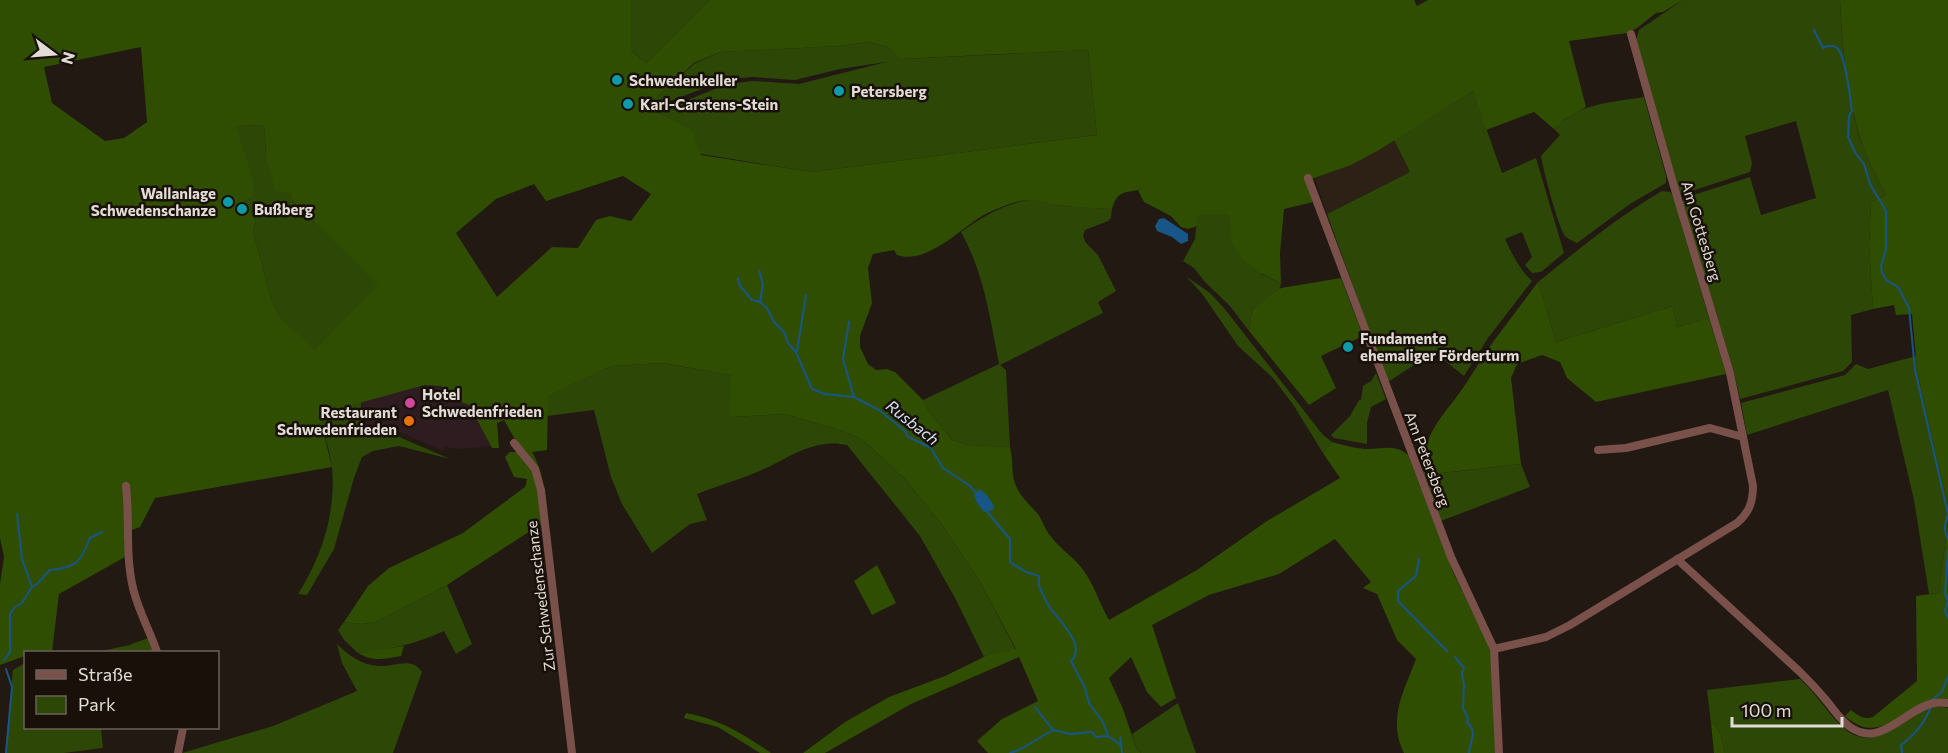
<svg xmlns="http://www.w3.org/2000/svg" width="1948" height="753" viewBox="0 0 1948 753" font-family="Commissioner,sans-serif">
<rect width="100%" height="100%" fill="#211912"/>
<!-- commercial -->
<path fill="#2e1c20" d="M425 385 441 386 455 400 469 405 491 446 460 449 445 447 444 451 392 429 362 425 361 402Z"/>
<!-- built -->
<path fill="#2d2015" d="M1394 140 1410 172 1327 214 1315 178 1351 165Z"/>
<!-- green -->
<path fill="#2d4707" d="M631 0H710L646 63 631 51Z
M1683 0H1840C1842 47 1847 99 1862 144 1868 161 1878 178 1886 195L1871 202 1869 245 1873 309 1851 315 1852 362 1843 371 1740 399 1734 372 1682 202 1684 198 1750 177 1761 215 1816 198 1796 121 1745 136 1752 163 1750 172 1682 194 1679 192 1636 40 1639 30Z
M868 42 888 47 902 59 1088 50 1097 135 812 172 701 154 656 113 727 84 753 81 799 84 886 62 840 69 795 80 753 77 728 79 657 106V97L694 64 720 52 839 46Z
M1473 91 1502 173 1536 158 1564 253 1541 272 1532 273 1525 265 1532 257 1522 232 1505 239C1512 254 1520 270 1532 281L1488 338 1464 376 1434 352 1388 382 1327 214 1410 172 1394 140Z
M1644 97 1666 176V183L1630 204 1577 243C1573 241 1568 239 1565 236 1558 227 1543 169 1541 156L1560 135 1554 129C1581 102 1609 103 1644 97Z
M264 125 266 155 290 193 291 199 379 285 315 351 281 318 272 302 253 231 256 221 247 207 243 205 236 126Z
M1662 191 1670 192 1673 196 1709 318 1677 327 1673 306 1556 342 1538 282C1578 250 1617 217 1662 191Z
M1033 199 1063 206 1112 209 1111 218 1108 221 1085 230 1083 236 1086 243 1098 255 1116 291 1098 302 1103 313 1000 365 1006 370 1010 447 968 445 952 440 928 410 923 400 999 364C990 318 984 273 961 232 983 216 1006 203 1033 199Z
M1209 213 1230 215 1262 274 1281 284 1279 291 1252 310 1249 331 1230 306 1204 281 1194 268 1183 261 1195 239 1197 220 1201 214Z
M1187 277 1210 293 1224 308 1323 435 1332 442 1323 453 1294 406 1273 378 1238 346 1203 295Z
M1916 356 1948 505V521L1939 593 1929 594 1914 500 1888 390 1747 435 1741 403 1845 375 1856 364 1868 369Z
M662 363 732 375 729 417 785 414 846 432 863 440 904 478 940 522 978 578 1016 650 990 654 984 657 955 598 920 536 847 445C812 437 785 461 755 473 736 481 716 486 697 494L707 520 690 524 652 553 622 504 611 477 594 410 547 416V396L611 366Z
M1376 373 1386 399 1371 407 1367 423V444L1334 438 1331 435 1350 416 1359 400H1361L1363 386 1371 381Z
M361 402 362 425 368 429 390 433 450 459 399 446 373 451 362 457 354 478 334 549 307 595 298 594C322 556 336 513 332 468 330 450 323 431 318 414Z
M1521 464 1530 487 1441 521 1423 472 1422 465 1433 474Z
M447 585 472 644 456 654 444 631C416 644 389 650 358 653L344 640 338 630 344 622 361 624 376 622Z
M148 638 153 652H97L129 645Z
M337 644C348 655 362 665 378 666 394 667 412 656 422 672L393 753H182L273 726 357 691 342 663Z
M25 663 26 728H101L103 748 64 753H5L13 670Z
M1800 679C1817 694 1829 716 1847 731 1878 753 1906 713 1934 707 1938 706 1944 707 1948 708V753H1725C1722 742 1722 728 1711 723L1707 690Z
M1178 703 1196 753H1141L1137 750 1132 734Z"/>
<!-- forest -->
<path fill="#304e02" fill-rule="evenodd" d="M0 0H631V51L646 63 710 0H1414L1417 6 1428 0H1683L1663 12 1656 13 1637 28 1627 33 1569 41 1586 107 1565 119 1554 129 1534 112 1486 130 1473 91 1379 150 1351 165 1306 181 1313 202 1284 209 1280 253 1281 284C1264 275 1241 263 1233 244 1230 236 1231 224 1230 215L1201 214 1197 220V226L1188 229 1181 227 1171 216 1144 202 1138 190C1122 193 1117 192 1112 209 1096 208 1081 208 1066 206 1050 205 1036 197 1020 201 1008 204 993 210 982 216 959 230 926 265 897 255L894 250 873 254 868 268 872 303 860 336V347L868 364 876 370 887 369 895 372 923 400 928 410 952 440 968 445 1010 447C1014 461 1010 475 1017 488 1022 498 1030 505 1037 513 1042 519 1044 527 1049 534 1058 547 1071 555 1081 567 1094 583 1099 603 1109 620L1197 570 1267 521 1340 478 1323 453 1332 442C1343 445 1354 448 1365 449 1381 450 1394 443 1408 455L1453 572 1489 646 1491 655 1497 753H1404C1387 719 1404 691 1416 659L1397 640 1377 594 1363 588 1371 582 1335 539 1279 574 1209 595 1152 625 1176 698 1161 707 1147 692 1131 657 1109 678 1123 709 1137 750 1141 753H988L977 741 1002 719 1038 701 1019 657 911 704 825 753H803L845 722 889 697 945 676 990 654 1016 649 978 578 940 522 904 478 863 440 846 432 785 414 729 417 731 375 663 363 611 366 548 396 547 450 532 452C547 480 544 493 541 524L447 585 376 622 361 624 344 622 368 586 389 568 463 533 525 487 527 479 514 477 505 457 510 452H517L516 441 504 420 497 423 499 448H492L469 405 455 400 441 386 425 385 319 414 332 467 155 498 140 527 124 533 125 557 59 594 52 652H26L25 656 0 665V584L4 557 0 538ZM868 42 888 47 901 59 1088 50 1097 135 812 172 701 155 692 130 656 112 657 97 694 63 720 52 839 46ZM141 47 147 122 124 138 105 141 52 103 44 67ZM264 125 266 155 275 190 290 193 291 199 378 285 315 350 281 318 272 302 253 231 256 221 247 207 243 205V200L252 198 254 183 236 126ZM623 176 651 194 631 221 610 216 596 220 578 248 552 247 497 297 456 233 496 199 534 184 546 201Z
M1840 0H1948V505L1917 369 1912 314 1896 315 1894 305 1873 309 1869 245 1871 202 1886 195C1878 178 1868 161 1862 144 1847 98 1842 47 1840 0Z
M1341 278 1363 336 1321 356 1336 388 1309 405 1249 331 1252 310 1281 288Z
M1538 282 1556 342 1673 306 1677 327 1709 318 1726 374 1596 402 1567 378 1560 362 1542 355 1517 364 1511 378 1521 464 1432 474 1422 465C1428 428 1440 420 1460 392 1472 376 1481 358 1493 342 1508 322 1523 302 1538 282Z
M1948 521V700C1907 694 1885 752 1845 716L1851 710C1859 716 1864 720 1873 717L1917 681 1916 596 1939 593Z
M877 565 896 603 872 615 854 581Z
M404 646 401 656C385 659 373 662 358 653Z
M686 713C718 718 745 735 771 753H760L718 727 684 718Z
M1711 723C1722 728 1722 742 1725 753H1714Z"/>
<!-- water -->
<path fill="#185687" d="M1164 218 1188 234V241L1181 244 1172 237 1157 231 1155 226 1159 219Z
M979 489 986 494 994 506 993 510 984 512 977 503 974 495Z"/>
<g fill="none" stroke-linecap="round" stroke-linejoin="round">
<!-- stream -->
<path stroke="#185687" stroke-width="2" d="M1814 30 1823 48C1827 46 1832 44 1837 48 1846 55 1850 98 1852 111L1849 116 1848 137 1856 154 1864 164 1870 184 1886 211V249L1881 266 1882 272 1886 280 1898 287 1909 308 1915 370 1948 514C1945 524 1943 530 1948 539
M759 271 763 284 760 302
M738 278 740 286 752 300 760 302 767 308 774 322 784 332 788 343 796 352 812 389 825 394 854 397 879 410 906 432 907 436 931 448 943 468 970 486 976 493
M849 322 843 359 854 397
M797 351 806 295
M985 509 1010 539V562L1026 572 1039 576C1040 579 1038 582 1039 585 1039 587 1047 603 1049 606 1056 618 1088 645 1071 661L1085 688 1089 703 1103 722 1108 736 1121 745 1122 753
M17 514 22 559 32 587
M1948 551 1945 594 1948 601 1945 611 1948 618
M1419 559 1416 576 1398 591V601L1447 651
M1455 657 1464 668 1462 673 1464 685 1463 708 1468 718 1467 722C1478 732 1470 741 1469 753
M4 660 10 652V614L15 607 22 603 32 587 37 584 50 570C76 568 81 562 90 538L102 532
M1932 700 1942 692 1948 676
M1035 707 1053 730
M1120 737 1121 745
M6 753 12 687 6 669
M1010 753 1019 750 1053 730 1071 734 1092 732 1096 737 1108 736
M1902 753 1901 745C1914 736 1926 721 1931 706"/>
<!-- street -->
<path stroke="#7a504a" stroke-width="8" d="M1308 178 1451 557 1494 649 1499 753
M514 443 535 469 541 490 572 753
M1598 450 1626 448 1710 428 1743 437
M126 486C130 520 125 555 133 588 138 610 150 631 157 652
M1677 559 1800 672C1809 681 1817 689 1825 699 1833 708 1840 720 1850 727 1881 749 1906 708 1934 703 1939 702 1943 703 1948 703
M1494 649 1546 637 1570 625 1737 523C1749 513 1753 502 1753 486L1730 373 1673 183 1631 34
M178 753 183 728"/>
</g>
<!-- markers -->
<g fill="#0f9aa8" stroke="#181009" stroke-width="2">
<circle cx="617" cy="80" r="6"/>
<circle cx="839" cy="91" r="6"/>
<circle cx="628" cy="104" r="6"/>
<circle cx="228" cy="202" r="6"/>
<circle cx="242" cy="209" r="6"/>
<circle cx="1348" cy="347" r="6"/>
</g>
<circle fill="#d1479c" stroke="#181009" stroke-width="2" cx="410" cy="403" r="6"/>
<circle fill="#e8710a" stroke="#181009" stroke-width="2" cx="409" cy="421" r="6"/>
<g text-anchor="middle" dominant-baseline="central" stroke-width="5" stroke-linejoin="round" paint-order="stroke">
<!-- poi labels -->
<g font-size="15" font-weight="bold" fill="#e2dcd7" stroke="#181009" text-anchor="start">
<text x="629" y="80">Schwedenkeller</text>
<text x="851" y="91">Petersberg</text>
<text x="640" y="104">Karl-Carstens-Stein</text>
<text x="216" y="193" text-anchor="end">Wallanlage<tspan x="216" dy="17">Schwedenschanze</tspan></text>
<text x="254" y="209">Bußberg</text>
<text x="1360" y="338">Fundamente<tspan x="1360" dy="17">ehemaliger Förderturm</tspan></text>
<text x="422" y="394">Hotel<tspan x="422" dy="17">Schwedenfrieden</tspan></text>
<text x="397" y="412" text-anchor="end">Restaurant<tspan x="397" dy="17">Schwedenfrieden</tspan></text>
</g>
<!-- street labels -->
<g font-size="15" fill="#e2dcd7" stroke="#181009">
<text transform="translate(1702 231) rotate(73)">Am Gottesberg</text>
<text transform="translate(1428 459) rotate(69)">Am Petersberg</text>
<text transform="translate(540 596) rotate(-97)">Zur Schwedenschanze</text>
</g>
<!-- water labels -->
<g font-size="16" font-style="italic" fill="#cfe2f4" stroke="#181009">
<text transform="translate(913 422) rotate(38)">Rusbach</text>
</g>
</g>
<!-- legend -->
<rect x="24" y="651" width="195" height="78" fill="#181009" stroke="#69625b" stroke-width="1.5"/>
<rect x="36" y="670" width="30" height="9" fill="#7a504a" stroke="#69625b" stroke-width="1.5"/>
<text x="78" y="681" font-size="18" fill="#e2dcd7">Straße</text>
<rect x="36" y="696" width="30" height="18" fill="#2d4707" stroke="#69625b" stroke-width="1.5"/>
<text x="78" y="711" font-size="18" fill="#e2dcd7">Park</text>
<!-- north arrow -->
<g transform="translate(54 54) rotate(106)" stroke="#181009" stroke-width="4.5" paint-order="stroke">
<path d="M0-4.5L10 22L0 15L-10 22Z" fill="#e2dcd7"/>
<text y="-9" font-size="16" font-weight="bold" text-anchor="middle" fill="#e2dcd7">N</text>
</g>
<!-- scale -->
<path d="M1732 717v9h110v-9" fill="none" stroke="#e2dcd7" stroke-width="3"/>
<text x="1741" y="717" font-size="18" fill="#e2dcd7" stroke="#181009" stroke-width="4.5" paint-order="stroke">100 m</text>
</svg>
